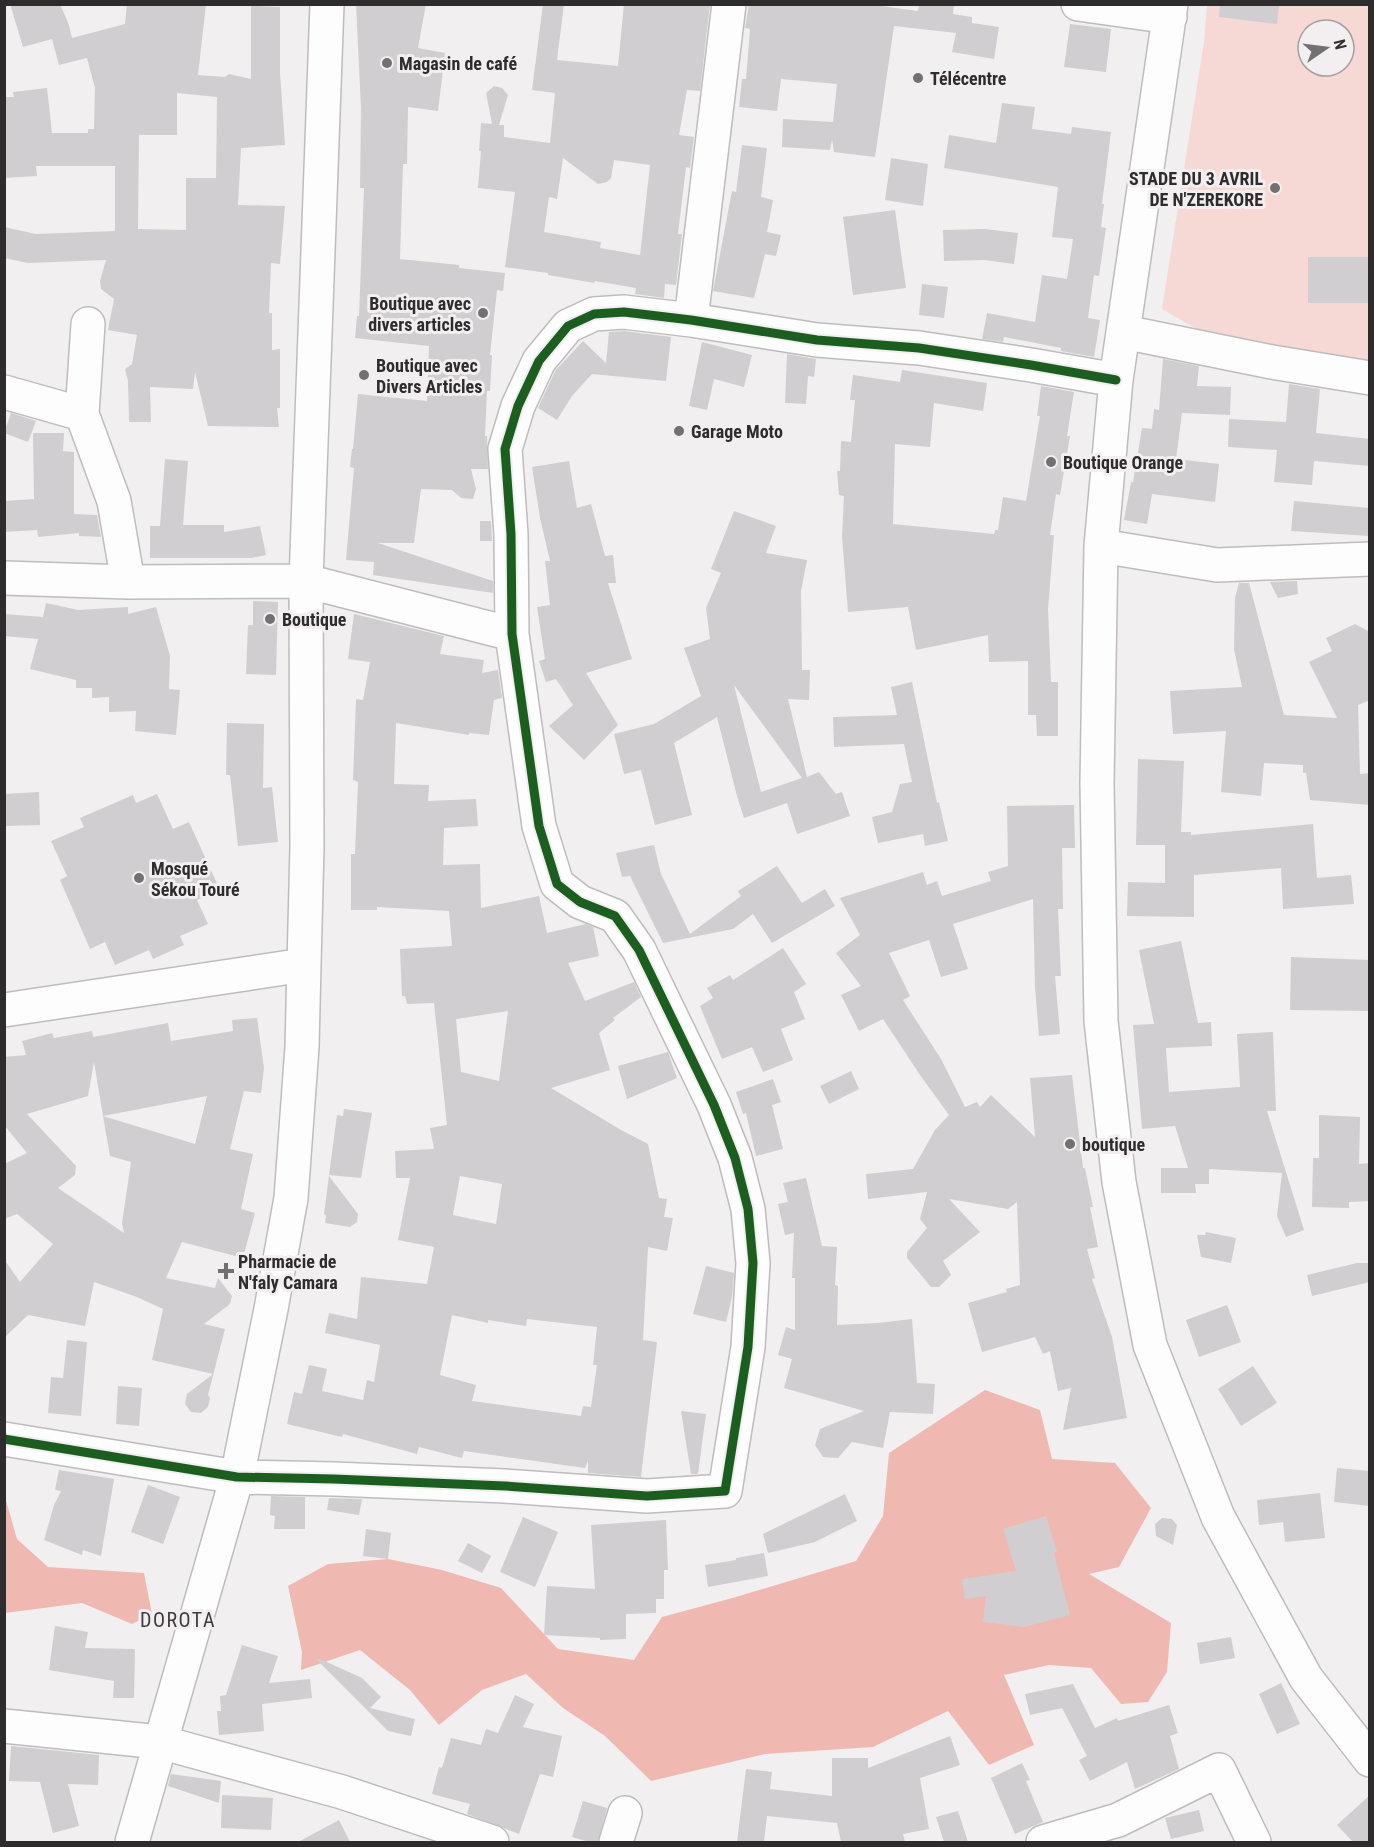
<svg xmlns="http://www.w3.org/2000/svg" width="1374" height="1847" viewBox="0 0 1374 1847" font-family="'Roboto Condensed',sans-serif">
<rect width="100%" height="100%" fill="#f2eff0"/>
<!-- green -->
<path fill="#f6d8d4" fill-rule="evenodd" d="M1207 5H1369V364L1207 335 1162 309 1204 42ZM1308 30H1344V66H1308Z"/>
<!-- forest -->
<path fill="#efb9b2" d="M985 1390 1040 1410 1052 1459 1115 1463 1151 1508 1119 1567 1089 1574 1171 1623 1167 1672 1148 1702 1121 1704 1091 1668 1049 1665 1004 1675 1034 1745 989 1765 948 1711 873 1747 765 1754 651 1781 605 1736 563 1708 526 1674 482 1690 439 1725 410 1690 360 1650 301 1670 302 1652 288 1586 328 1564 388 1559 442 1570 501 1588 558 1649 634 1660 662 1617 736 1597 856 1561 883 1516 889 1453Z
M5 1497 17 1539 48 1567 144 1573 152 1614 132 1624 82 1603 5 1613Z"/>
<!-- building -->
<path fill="#d0ced0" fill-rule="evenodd" d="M10 4H60L69 25 72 38 125 24 127 4H206L198 75 225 77 229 74 251 79V6L280 7V73L285 145 241 148 238 205 285 206 280 264 271 263 269 313H272V350L280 349V408H277L279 427 208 426 195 372 193 389 150 387 151 422H129L128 381 125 369 132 364 137 335 108 330 114 299 101 289 100 281 106 260 28 263 4 258V227L36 234 115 231V166H36L37 176 4 178V97H14L13 92 47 88 52 133H88V129H94L95 88 87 58 59 65 52 39 23 47ZM177 93 217 97 216 178H186V230L138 229 139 135H177Z
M356 4H426L418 48 445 53 438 111 408 107 407 164H403L400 259 459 265V268L505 273 503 291 497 290 490 355H492L490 391H487L485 436H487L488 469H471L476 489 473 499 461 498 452 490 421 489 414 543H378L493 581V593L373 575 374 562 346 560 354 468 350 467 352 449H353L358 394 427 401 429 346 355 338 357 316H359L364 188H360L361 108Z
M543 4H564L557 60 618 66 624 4H710L700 91 687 90 679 135 694 137 690 168 686 167 678 234H682L676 285 665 284 664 298 635 294 636 288 595 281 594 283 548 275V273L505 267 515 192 478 188 481 151H479L481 123 492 124 486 93 494 86 502 88 508 95 499 125H504V137L550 143 555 93 532 90ZM563 158 598 184 607 182 611 178 614 160 650 165 640 255 600 248 601 242 544 232 549 197 557 199Z
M749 4H866L918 11 919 4H954L953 14 972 17V23L999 27 994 59 952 52 956 33 894 26 875 157 834 152 832 139 830 150 782 147 783 119 833 122 837 84 781 79 777 111 739 107 742 79H746L750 29 745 28Z
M1220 4H1279L1277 24 1219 17Z
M1070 24 1111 29 1106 72 1064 67Z
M1002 103 1035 107 1032 129 1071 134 1072 127 1111 132 1102 204H1104L1101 227 1106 228 1099 276 1094 275 1088 318 1100 320 1094 357 1061 351V348L1004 337 1003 342 982 339 987 313 1035 322 1042 275 1067 279 1073 239 1052 237 1058 187 944 168 949 135 996 143Z
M742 145 767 148 761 197 773 200 767 232 781 235 776 256 765 254 754 298 713 291 732 191 736 192Z
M891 158 928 164 923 206 885 200Z
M895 210 906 288 853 295 843 217Z
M985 229 1018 233 1014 264 984 260 944 261 943 230Z
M1308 257H1370V303H1308Z
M922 284 948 287 944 318 919 315Z
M624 331 671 337 666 381 592 374 572 396 557 420 538 408 555 371 583 341 606 363 609 332Z
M702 342 752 355 744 387 714 379 707 410 689 406Z
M787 354 816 359 814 377 808 376 806 404 785 403Z
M1163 359 1199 366 1197 386 1231 387 1230 415 1182 413 1176 459 1219 464 1215 502 1152 494 1147 524 1124 520 1131 482H1133L1142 428 1152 429 1154 409 1159 410Z
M902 370 987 383 983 411 934 403 930 447 895 444 893 524 994 534 995 530H998L1003 497 1026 501 1040 416H1037L1041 386 1074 392 1067 436H1070L1060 495 1056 494 1050 535H1054L1048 609 1051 682H1058V736H1037L1036 715H1028V661L989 662 988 635 916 650 908 607 848 612 842 537 844 496 839 495 837 471H840L841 441 851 442 855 400H850L853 375 900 382Z
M1289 384 1320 389 1316 433 1370 439V466L1314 461 1312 485 1274 482 1277 450 1228 447 1229 419 1286 422Z
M11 413 36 421 28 442 4 433Z
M33 433H64L63 451 74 452V514L97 515 101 537 79 536V533L38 537 37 530 4 532V501L34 499Z
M165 459 188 461 183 525H224V532L260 526 266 555 251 558H150V526H160Z
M569 461 577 508 591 504 605 556 613 555 616 583H608L632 659 586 673 618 725 584 760 549 726 573 705 556 679 546 682 539 661 545 659 537 607 550 605 545 561H550L540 518 532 467Z
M1294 501 1370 508V536L1291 531Z
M734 511 776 526 766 553 807 560 801 591 802 670H810L809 700 788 699 807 777 819 772 836 794 842 792 850 816 797 834 787 803 744 818 737 796 717 717 674 743 692 815 655 825 641 770 624 774 614 734 654 724 701 696 684 648 710 639 706 608 721 573 711 569ZM734 685 802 778 761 792Z
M480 521H491L492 541H480Z
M1297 581 1298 594 1278 598 1270 582Z
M1239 583H1249L1284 715 1337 718 1309 662 1332 651 1326 638 1355 624 1370 632V700L1358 705 1360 774 1370 773V805L1310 800 1306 773H1303V765L1264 763 1261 796 1221 792 1226 731 1173 734 1170 691 1242 687 1234 649 1235 598Z
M253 601 278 602 276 675 246 674 248 625H253Z
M46 603 78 610 128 607V614L156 607 170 656 169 689 180 690 176 735 135 731 136 711 109 712V697L92 698V688H76V680L30 669 38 639 4 636V614L43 617Z
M354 614 444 636 440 654 484 660 482 673 498 670 502 698 494 700 489 735 469 733V735L396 723 394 784 429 785 428 801 476 799 478 826 444 828 443 865 480 864 481 908 539 896 547 933 586 924 593 927 599 956 568 963 585 1001 634 982 641 997 613 1018 615 1020 599 1033 610 1070 551 1088 621 1130 648 1144 659 1198 667 1199 664 1217 673 1218 667 1251 648 1247 643 1340 657 1342 641 1477 588 1473V1461L585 1468 464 1451 462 1458 419 1447 417 1454 343 1434 342 1437 287 1424 294 1392 302 1394 309 1365 327 1369 322 1391 363 1400 367 1380 374 1382 380 1345 325 1333 329 1313 357 1319 361 1277 427 1284 434 1247 398 1240 410 1178H396L395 1151 434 1149 430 1128 447 1125 434 1003 407 1004 405 996H402L400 949 452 946 449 911 377 907V910H351V854H355L358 782 353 780 356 699 363 700 370 662 348 659ZM508 1011 499 1081 461 1072 456 1019ZM460 1176 502 1184 496 1224 453 1215ZM452 1315 488 1323V1320L526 1326 527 1319 597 1327 593 1365H597L591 1407 583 1406 581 1416 472 1401 476 1385 440 1375Z
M912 682 937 803 939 802 948 841 925 846 923 834 878 843 872 817 892 812 900 784 912 782 904 744 834 747 833 717 897 715 891 687Z
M227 723 264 724 263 788 272 787 278 842 238 846 230 775H226Z
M1138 759 1184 761 1181 832H1191V835L1313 824 1317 878 1351 875 1354 904 1283 909 1281 868 1194 875V917L1127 916 1128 882 1165 883V845H1136Z
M39 792 40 825 4 826V794Z
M157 794 173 829 189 822 220 890 197 900 208 924 180 936 184 945 153 959 149 950 115 965 105 942 90 949 60 880 67 876 51 841 84 827 80 818 133 795 136 803Z
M1074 805 1075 848H1062L1063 909H1058L1061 976H1055L1060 1034 1039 1036 1035 987 1033 899 953 924 968 969 941 977 929 940 889 953 910 996 903 1000 941 1059 965 1107 977 1102 980 1107 991 1095 1035 1137 1030 1078 1072 1075 1083 1168H1085L1093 1207H1090L1098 1247 1087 1249 1095 1278 1092 1279 1112 1337 1127 1418 1063 1430 1071 1388 1058 1391 1050 1351 1043 1354 1035 1337 982 1352 968 1303 1007 1292 1006 1289 1020 1285 1017 1202 1008 1209 949 1199 980 1232 943 1261 951 1275 939 1287H931L907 1258V1252L927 1228 920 1219 927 1192 868 1199 866 1174 913 1169 935 1130 949 1115 920 1075 883 1019 859 1031 841 995 861 986 836 953 860 935 840 898 923 872 927 885 937 881 942 896 991 881 988 872 1008 866 1007 806Z
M654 845 661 874 690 934 741 896 738 891 777 866 802 903 825 889 835 906 772 943 753 914 733 929 663 943 630 876 622 877 616 853Z
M1181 941 1198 1023 1211 1022 1212 1046 1166 1048 1169 1092 1240 1087 1237 1034 1273 1032 1276 1111H1267L1304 1230 1286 1237 1277 1216 1282 1173 1209 1169V1184H1195L1196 1193H1161V1168H1188L1175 1126 1142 1129 1133 1025 1154 1024 1139 950Z
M783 948 806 984 794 992 805 1019 781 1029 793 1060 763 1072 752 1047 722 1059 700 1006 713 998 707 988 730 975 733 980Z
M1291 957 1370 960V1011L1290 1010Z
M257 1018 264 1068 261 1093 244 1091 230 1149 253 1154 241 1209 255 1213 243 1258 182 1242 166 1278 215 1288 218 1278 232 1296 230 1304 204 1324 225 1329 208 1395 210 1398 208 1407 201 1413 191 1412 185 1404 187 1394 213 1374 152 1360 163 1309 137 1297 94 1282 85 1326 28 1315 4 1338V1259L20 1282 53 1244 17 1214 4 1219V1164L27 1153 4 1125V1057L26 1055 22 1041 52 1033 54 1038 92 1031 93 1037 168 1023 171 1041 233 1031 232 1020ZM94 1062 103 1116 207 1096 195 1144 103 1116 110 1156 131 1162 122 1223 124 1233 58 1188 75 1175 76 1166 27 1114 88 1096Z
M668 1052 677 1078 627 1099 618 1066Z
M851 1071 859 1089 829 1104 820 1086Z
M773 1079 781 1102 772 1105 783 1149 756 1156 746 1113 743 1114 736 1092Z
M344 1109 372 1113 361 1178 329 1175 337 1115 343 1116Z
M1319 1115 1360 1117 1359 1164 1370 1163V1201L1349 1202V1208L1312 1207 1313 1158H1319Z
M329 1176 358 1214 357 1222 350 1227 325 1223 326 1215 324 1214Z
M806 1178 822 1246 837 1247 835 1285 838 1286 837 1325 878 1323 912 1319 917 1383 935 1384 933 1414 890 1412 883 1448 852 1442 838 1458 823 1457 815 1445 820 1429 864 1411 784 1388 792 1359 778 1355 786 1327 795 1330V1278H792L794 1233 785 1235 778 1204 788 1202 783 1183Z
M1206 1232 1236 1238 1231 1263 1201 1257 1197 1235H1205Z
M1357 1263H1370V1282L1312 1296 1307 1275Z
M706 1266 734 1273 732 1297 726 1322 693 1314Z
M1227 1305 1241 1342 1199 1357 1186 1320Z
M67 1340 87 1342 81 1416 48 1413 51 1377 63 1378Z
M1253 1366 1277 1403 1241 1426 1218 1389Z
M118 1386 142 1388 139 1426 116 1424Z
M681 1411 706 1414 698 1474H691Z
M1337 1468 1370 1471V1506L1334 1502Z
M59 1470 114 1479 101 1556 83 1550 82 1555 44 1540 54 1505 61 1491 55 1490Z
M148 1485 180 1497 163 1544 131 1532Z
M1320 1493 1325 1538 1285 1542 1283 1522 1259 1525 1257 1500Z
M845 1494 857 1521 815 1542 768 1553 763 1534Z
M271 1496 305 1497V1529H274L275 1516 270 1515Z
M329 1498 362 1499 359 1515 327 1510Z
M1046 1516 1057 1552 1054 1553 1070 1615 1024 1627 983 1622 986 1596 965 1599 962 1579 1016 1571 1003 1529Z
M523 1517 558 1532 535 1587 500 1572Z
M1162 1518 1172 1519 1177 1525 1173 1545 1156 1536 1155 1524Z
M666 1520 668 1570H664V1599H656V1613L626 1614V1639L600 1640V1638L544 1635 547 1586 595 1589 591 1525Z
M366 1529 391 1533 388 1559 363 1556Z
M468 1543 491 1556 482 1573 458 1561Z
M764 1553 768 1576 708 1587 705 1565 736 1560V1558Z
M55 1626 88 1632 85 1648 135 1649 134 1698H113L114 1681 49 1670Z
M1231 1637 1235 1658 1200 1664 1197 1643Z
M242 1645 278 1656 269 1683 310 1679 312 1698 262 1704 264 1731 219 1735 217 1711H221L220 1696 226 1695Z
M318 1658 362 1678 381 1697 370 1708 415 1719 411 1736 388 1731 317 1660Z
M1281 1683 1300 1724 1277 1734 1259 1694Z
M1073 1684 1095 1728 1117 1718 1118 1721 1169 1705 1178 1733 1170 1736 1179 1769 1135 1789 1127 1762 1090 1781 1079 1760 1087 1756 1062 1708 1030 1715 1025 1694Z
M515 1695 534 1704 523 1727 562 1736 553 1777 540 1774 519 1834 467 1814 470 1804 432 1794 439 1767 442 1768 451 1738 481 1745 486 1729 498 1733Z
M950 1736 960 1765 920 1778 929 1829 903 1834 905 1842H841L837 1823 767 1816 764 1842H737L746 1769 772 1772 770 1789 832 1796V1758H868V1768Z
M11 1746 99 1755 98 1785 68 1784 79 1826 53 1833 40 1782 9 1781Z
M1022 1763 1030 1780 1026 1781 1043 1822 1015 1834 991 1778Z
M171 1774 221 1781 219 1803 168 1786Z
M222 1795 273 1798 271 1830 221 1828Z
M1370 1795V1842H1353L1337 1825Z
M583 1801 607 1808 598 1842H589L572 1837Z
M1199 1810 1204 1831 1171 1839 1165 1818Z
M958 1811 968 1842H944L936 1817Z
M339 1820 350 1842H298Z"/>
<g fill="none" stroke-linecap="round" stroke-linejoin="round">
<!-- minor casing -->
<g stroke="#bebcbd" stroke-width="36">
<path id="minor" d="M1078 4 1170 17
M1171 4 1116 380 1101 546 1097 783 1101 1021 1119 1182 1150 1345 1218 1517 1306 1678 1370 1760
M691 320 729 4
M1124 332 1272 362 1370 378
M4 392 82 414 114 501 128 582
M82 414 88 324
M1101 546 1217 565 1370 559
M4 578 128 582 306 581 512 634
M4 1010 304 965
M4 1439 237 1477 334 1479 505 1486 647 1496 725 1491 748 1347 753 1263 748 1209 735 1158 714 1105 639 950 615 916 580 902 557 884 539 826 512 634 511 534 505 449 518 406 539 361 568 326 594 314 624 312 691 320 817 340 919 348 1031 365 1116 380
M4 1726 160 1742 342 1792 492 1842
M132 1842 237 1477 271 1309 291 1198 302 1047 304 965 307 847 306 581 327 4
M616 1842 625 1813
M1043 1842 1118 1820 1219 1770 1254 1842"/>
</g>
<!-- minor -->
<use href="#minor" stroke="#fdfdfd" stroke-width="33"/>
<!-- cycleway casing -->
<g stroke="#f3eef0" stroke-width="13">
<path id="cycleway" d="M4 1439 237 1477 334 1479 505 1486 647 1496 725 1491 748 1347 753 1263 748 1209 735 1158 714 1105 639 950 615 916 580 902 557 884 539 826 512 634 511 534 505 449 518 406 539 361 568 326 594 314 624 312 691 320 817 340 919 348 1031 365 1116 380"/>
</g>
<!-- cycleway -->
<use href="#cycleway" stroke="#1b5e20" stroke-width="9"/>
</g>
<!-- markers -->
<g fill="#737071" stroke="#f3eef0" stroke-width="2">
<circle cx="387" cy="63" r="6"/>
<circle cx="918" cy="78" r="6"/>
<circle cx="1275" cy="188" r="6"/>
<circle cx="483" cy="313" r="6"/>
<circle cx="364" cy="375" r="6"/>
<circle cx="679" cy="431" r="6"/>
<circle cx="1051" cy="462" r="6"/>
<circle cx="270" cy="619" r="6"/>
<circle cx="139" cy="878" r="6"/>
<circle cx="1070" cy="1144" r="6"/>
<path d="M223 1262h6v6h6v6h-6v6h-6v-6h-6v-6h6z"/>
</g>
<g text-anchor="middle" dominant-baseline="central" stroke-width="6" stroke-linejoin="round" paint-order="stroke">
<!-- poi labels -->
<g font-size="18" font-weight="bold" fill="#2e2c2d" stroke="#f3eef0" text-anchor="start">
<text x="399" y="63">Magasin de café</text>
<text x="930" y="78">Télécentre</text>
<text x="1263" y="178" text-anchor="end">STADE DU 3 AVRIL<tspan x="1263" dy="21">DE N'ZEREKORE</tspan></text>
<text x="471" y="303" text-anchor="end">Boutique avec<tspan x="471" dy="21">divers articles</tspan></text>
<text x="376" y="365">Boutique avec<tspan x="376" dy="21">Divers Articles</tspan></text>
<text x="691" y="431">Garage Moto</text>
<text x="1063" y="462">Boutique Orange</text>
<text x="282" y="619">Boutique</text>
<text x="151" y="868">Mosqué<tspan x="151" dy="21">Sékou Touré</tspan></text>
<text x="1082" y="1144">boutique</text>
<text x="238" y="1261">Pharmacie de<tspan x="238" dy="21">N'faly Camara</tspan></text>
</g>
<!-- neighbourhood labels -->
<g font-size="20" letter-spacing="1.5" fill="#3e3b3d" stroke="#f3eef0">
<text x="178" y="1620">DOROTA</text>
</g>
</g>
<!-- border -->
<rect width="1374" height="1847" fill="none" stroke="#2e2c2d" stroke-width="12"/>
<!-- north arrow -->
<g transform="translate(1326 48) rotate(76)"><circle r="28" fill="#f3eef0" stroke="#a4a0a2" stroke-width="1.5"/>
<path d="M0-4.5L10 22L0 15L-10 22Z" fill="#737071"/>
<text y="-9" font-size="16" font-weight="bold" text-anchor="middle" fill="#2e2c2d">N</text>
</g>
</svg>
